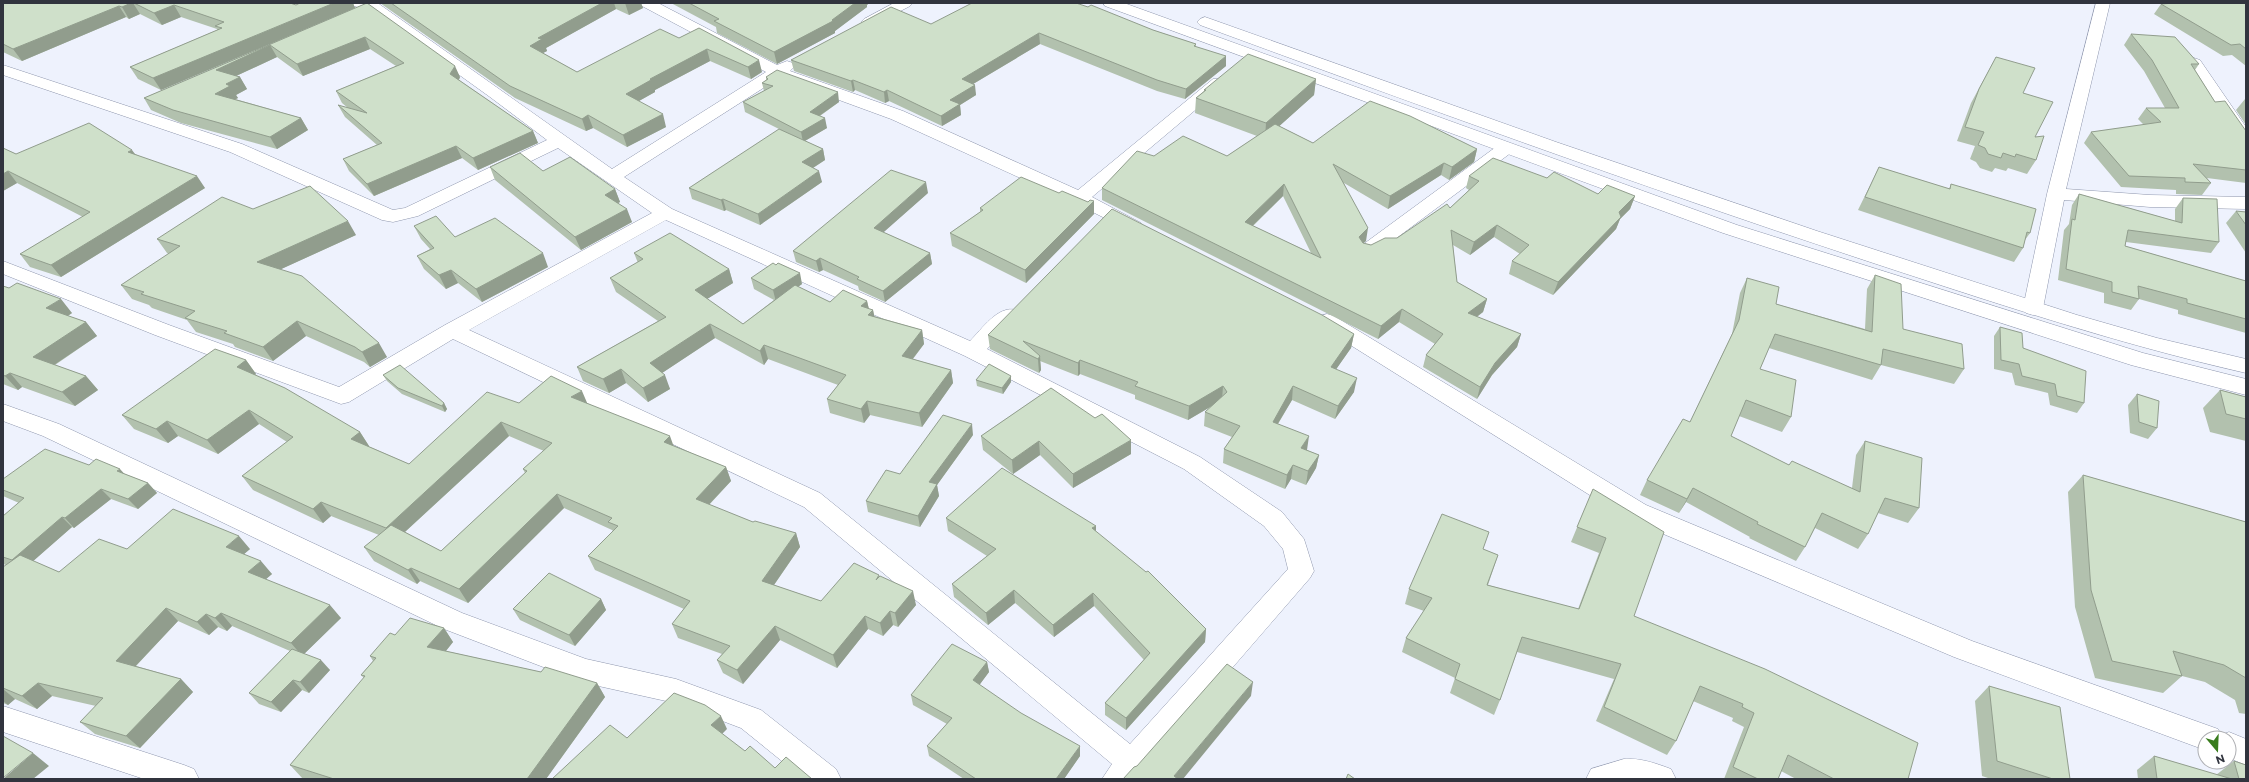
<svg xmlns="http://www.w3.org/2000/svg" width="2249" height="782" viewBox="0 0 2249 782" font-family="Montserrat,sans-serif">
<rect width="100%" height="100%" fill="#eef2fd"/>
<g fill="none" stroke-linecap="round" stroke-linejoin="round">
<!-- minor casing -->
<g stroke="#8f97ae" stroke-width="1">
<path id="minor" d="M352 3 379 4 612 169 766 72 642 6 640 3H658L777 65 787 61 793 63 795 66 790 71 903 111 1078 190 1213 79H1225L1227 82 1225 85 1092 197 1141 223 1144 227 1141 231 1134 233 1073 202 891 119 779 78 624 177 672 209 970 341C982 329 998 305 1016 310L1019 315 1016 320 987 349 1200 457 1282 512 1304 539 1314 571 1310 578 1136 779H1102L1112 764 804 507 453 339 349 402 341 404 155 335 3 274V261L169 325 339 387 445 325 652 213 558 148 418 216 393 222 382 220 230 152 3 75V65L242 144 393 210 405 208 547 140 490 97 369 10 354 6ZM666 220 965 356 1184 469 1264 526 1283 549 1288 569 1130 744 820 493 469 330Z
M894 3H912L910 6 874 25H864L861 22 864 19Z
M2096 3H2110L2066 189 2150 195 2246 197V209L2150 207 2064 200 2043 308 2040 313 2033 315 2026 313 2023 308 2047 194Z
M2194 58 2200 60 2246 127V145L2240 144 2186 63 2188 60Z
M1506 143 1512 144 1515 148 1512 152 1375 254 1368 256 1361 254 1358 250 1361 246 1500 144Z
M1327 314 1334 316 1646 505 1972 641 2218 729 2221 735 2229 732 2246 739V765L2229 758V738H2205V750L1954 657 1628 519 1320 326 1317 321 1320 316Z
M3 404 59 424 462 613 586 659 676 679 761 710 836 769 841 779H804L741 728 675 703 585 683 444 629 43 436 3 421Z
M3 706 184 765 194 769 199 779H144L3 732Z
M1624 759C1641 758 1655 763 1671 769L1676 779H1586L1591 769Z"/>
</g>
<!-- major casing -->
<g stroke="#8f97ae" stroke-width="1">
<path id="major" d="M1103 3H1124L1737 225 2143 353 2246 379V395L2131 365 1723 233 1105 6Z
M1205 17 1556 142 1817 231 2077 315 2157 338 2246 359V373C2114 343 1986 300 1858 258 1637 185 1418 105 1200 25L1197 22 1200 19Z"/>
</g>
<!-- minor -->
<use href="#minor" fill="#fff" fill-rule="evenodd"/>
<!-- major -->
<use href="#major" fill="#fff" fill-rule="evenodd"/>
</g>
<!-- wall -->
<path fill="#b2c1ae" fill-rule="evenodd" d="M3 3H290L296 5 300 3H353L355 8 161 90 138 79 130 67 217 30V29L181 17 162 25 140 14 129 19 126 17 22 61 3 52Z
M367 3 460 77 459 80 533 131 538 143 478 170 462 158 374 196 349 171 343 159 377 145 345 117 338 105 348 108 342 103 336 91 396 66 370 49 303 76 277 57 236 76 240 77 247 89 236 95 238 98 235 99 301 118 308 130 277 149 181 123 151 110 144 98Z
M380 3H641L643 8 629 15 616 9 546 48 547 51 543 53 577 72 679 38 699 28 762 72 751 79 710 61 655 90V92L639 101 666 127 627 147 593 128 586 131 515 98Z
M671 3H869L867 5V7L835 31V33L777 64 717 33 716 27Z
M2246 3V66L2232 55 2223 56 2154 14 2161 4Z
M931 24 1153 30 1196 44V47L1226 66 1185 99 1157 91 1040 44 973 84 976 95 960 105 961 115 942 126 889 101 885 103 855 90 853 92 794 71 791 60Z
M2131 34 2199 64 2195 70 2215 102 2246 131V183L2207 178 2211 183 2202 195 2176 194V190L2121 187 2084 143 2091 132 2144 125 2138 119 2146 108H2165L2144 71 2124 45Z
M1996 57 2023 93 2035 137 2036 160 2027 174 2008 168 2006 171 1995 168 1992 172 1980 168 1976 162 1970 159 1975 146 1957 141 1971 103Z
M766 77 839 102 820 116 827 128 805 141 823 149 825 160 813 168 822 182 760 225 726 210 724 211 692 199 689 188 781 130 745 112 743 102 764 91 762 83 766 80Z
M1316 79 1314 95 1279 126 1313 143 1477 149 1474 162 1449 180 1441 175 1388 209 1344 183 1366 241 1363 243 1371 245 1397 238 1450 208 1469 190 1466 188 1469 176 1547 178 1598 194 1635 196 1630 209 1620 219 1616 229 1553 295 1509 274 1512 261 1520 254 1494 237 1470 255 1453 245 1457 282 1487 299 1483 312 1477 317 1521 334 1517 347 1492 375 1477 399 1423 367 1426 355 1435 344 1399 322 1378 339 1102 200V188L1154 156H1227L1257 136 1195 113 1196 98 1204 91V90ZM1283 196 1311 253 1253 226Z
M2246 98V125L2236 110 2245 99Z
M3 148 16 154H135L205 188 61 277 30 267 20 254 83 217 17 183 3 191Z
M490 167 543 171 615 189 620 202 618 203 632 222 581 250 495 180Z
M1879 167 1949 189 1951 184 2030 233 2025 240 2023 248 2014 262 1858 210Z
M928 193 883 232 930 253 932 264 885 302 859 290 858 286 823 270 819 272 796 262 793 251Z
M2079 194 2175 221V209L2183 198 2219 242 2211 253 2126 242 2125 246 2246 281V333L2178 314V310L2139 299 2131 310 2104 303V293L2058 280 2064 230 2069 224 2072 205Z
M980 208 1094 214 1026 283 952 246 950 233 980 212Z
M253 209 356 235 281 269 387 357 370 367 364 362 306 336 273 361 235 347 233 344 196 332 187 320 152 308 149 305 132 299 121 285 169 254 167 253 157 239Z
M2236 211 2246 212V253L2226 223Z
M414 226 455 237 548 267 482 302 458 283 446 289 424 269 417 256 430 249 421 239Z
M634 253 729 269 733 283 707 299 743 324 774 300 754 289 751 278 802 284 798 287 830 302 867 301 869 309 873 310 874 316 922 330 924 344 913 359 951 370 953 383 922 427 870 415 864 423 830 413 827 399 838 385 768 359 764 365 715 338 662 373 670 389 648 402 626 383 609 393 583 381 577 367 658 321 616 292 610 278 638 263Z
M1875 275 1903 329 1964 369 1954 384 1881 365 1872 380 1769 348 1760 369 1791 417 1782 432 1739 416 1731 436 1789 465 1852 488 1856 455 1865 441 1919 508 1908 523 1878 513 1868 534 1858 549 1815 528 1805 547 1796 561 1749 538 1750 537 1686 502 1679 513 1640 495 1647 480 1690 422 1732 334 1740 293 1747 278 1776 304 1865 329 1867 289Z
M3 286 72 313 68 316 86 322 97 336 55 365 86 376 98 390 75 406 22 387 18 390 3 384Z
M2000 327 2084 403 2077 413 2050 405 2048 393 2015 385 2012 373 1994 369V336Z
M1354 334 1351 348 1336 369 1354 392 1335 419 1292 400 1278 424 1307 450 1319 455 1316 468 1306 485 1291 479 1285 489 1223 463 1224 449 1232 437 1204 426 1205 412 1212 406 1188 420 1135 399V395L1080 374 1078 376 1040 361 1041 370 1039 373 990 349 988 335Z
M246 360 256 374 255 375 360 432 369 446H368L409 464 519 403 587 404 674 446 726 467 731 481 709 505 753 522 796 533 800 547 774 585 821 601 879 575 880 577 916 605 898 627 893 625 883 636 868 629 837 668 780 640 743 684 723 673 717 660 722 654 678 638 672 624 684 609 595 570 588 556 613 531 612 530 564 508 468 603 420 581 417 584 374 561 364 547 379 535 331 516 323 523 253 490 242 476 287 442 259 424 218 454 178 436 168 443 134 429 122 415ZM509 436 544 451 523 469 525 473 441 551 405 532Z
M383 375 444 403 447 409 445 412 402 394 387 381Z
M1011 376V382L1003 394 977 386 976 380Z
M1051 388 1131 454 1073 488 1040 455 1013 474 983 450 981 436Z
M2220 390 2246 397V441L2210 432 2203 408Z
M2137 394 2157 428 2148 439 2130 433 2128 405Z
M973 435 937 485 939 496 920 527 868 512 866 501 900 474Z
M89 465 125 474 148 483 157 493 138 509 111 499 74 528 72 527 33 561 59 572 127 549H250L244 554 272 574 266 579 341 618 304 654 330 670 309 693 302 690 281 712 259 704 249 693 290 651 232 626 227 631 218 627 209 635 178 621 136 666 181 679 193 692 140 748 95 734 80 722 96 706 52 696 37 709 15 699 8 705 3 703V567L6 565 3 564V516L19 503 3 496V479Z
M2083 475 2246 522V714L2239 713 2235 700 2205 682 2182 676 2163 693 2095 678 2075 607 2068 492Z
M1593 489 1634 616 1908 779H1796L1781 771 1778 779H1724L1744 727 1732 721 1733 718 1693 701 1676 741 1667 755 1596 721 1614 679 1517 652 1500 700 1494 715 1450 693 1455 678 1402 652 1406 638 1424 611 1405 604 1409 589 1483 549 1498 555 1488 585 1578 609 1599 553 1571 542Z
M946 518 1096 526V532L1206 629 1205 642 1126 730 1105 715V703L1144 660 1094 606 1054 637 1015 603 988 625 954 597 952 584 987 556 948 531Z
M601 599 606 610 575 646 520 620 513 609Z
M444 628 453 642 446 651 541 672 597 683 605 697 546 779H303L290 765 364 678 361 675 373 661 370 656 395 635Z
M987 662 989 672 979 685 1080 756 1064 779H964L929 756 927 746 947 724 913 705 911 695Z
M1989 686 2070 779H1991L1982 776 1975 701Z
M2154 756 2216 775 2234 761 2246 779H2138L2137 770Z"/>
<!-- shaded-wall -->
<path fill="#919d8d" d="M131 3H133L140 14 129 19 122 7Z
M334 3H353L355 8 161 90 153 78Z
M602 3H614L616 9 546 48 547 51 535 57 530 46 538 38Z
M625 3H641L643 8 629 15Z
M855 3H869L867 5V7L835 31V33L777 64 774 52 832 20Z
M174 5 181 17 162 25 154 13Z
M119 6 126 17 22 61 13 49Z
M1039 33 1040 44 963 90 962 79Z
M365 37 370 49 303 76 297 64Z
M270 45 277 57 223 82 216 70Z
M707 49 710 61 655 90V92L630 106 626 94 650 79Z
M1226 56V66L1185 99 1186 89Z
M759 60 762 72 751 79 748 67Z
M455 66 460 77 456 86 450 74Z
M240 77 247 89 236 95 238 98 223 106 215 94 226 84Z
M1316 79 1314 95 1265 139 1266 123Z
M853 80 855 90 853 92 851 81Z
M975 85 976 95 960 105 961 115 942 126 941 116 950 100Z
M887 90 889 101 885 103 884 92Z
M838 92 839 102 812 121 810 112Z
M663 114 666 127 627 147 623 135Z
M588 115 593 128 586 131 582 119Z
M301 118 308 130 277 149 270 137Z
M825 118 827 128 803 142 801 132Z
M533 131 538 143 478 170 473 158Z
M456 146 462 158 374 196 367 184Z
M823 149 825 160 805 173 802 162Z
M1477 149 1474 162 1449 180 1452 167Z
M132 150 141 162 128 152Z
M1444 163 1441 175 1388 209 1390 196Z
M8 171 17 183 3 191V174Z
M819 171 822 182 760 225 758 214Z
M197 176 205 188 61 277 51 265Z
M926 182 928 193 876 239 874 228Z
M1284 184 1283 196 1244 234 1245 222Z
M615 189 620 202 610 207 605 195Z
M1635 196 1630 209 1620 219 1616 229 1553 295 1558 282 1619 212Z
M723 199 726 210 724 211 721 200Z
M1094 201V214L1026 283 1025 270Z
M627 209 632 222 581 250 575 237Z
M348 221 356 235 266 276 257 262Z
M1497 225 1494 237 1470 255 1474 242Z
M1368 228 1366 241 1357 249 1359 237Z
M543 253 548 267 482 302 476 289Z
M930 253 932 264 885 302 883 291Z
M820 258 823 270 819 272 816 261Z
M729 269 733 283 699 304 695 290Z
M451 270 458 283 446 289 439 275Z
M800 273 802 284 776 302 773 290Z
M61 299 72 313 58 322 46 308Z
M1487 299 1483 312 1464 326 1468 313Z
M867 301 870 314 873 310 876 324 861 306Z
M1402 309 1399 322 1378 339 1381 326Z
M297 321 306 336 273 361 263 347Z
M86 322 97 336 45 371 33 357Z
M710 324 715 338 656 377 650 363Z
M922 330 924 344 904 370 902 356Z
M1354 334 1351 348 1328 381 1331 367Z
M1521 334 1517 347 1492 375 1477 399 1480 387 1495 363Z
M379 343 387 357 370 367 362 352Z
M764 345 768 359 764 365 760 351Z
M1040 356 1041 370 1039 373 1038 359Z
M246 360 256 374 247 381 237 367Z
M1080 360V374L1078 376V363Z
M621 369 626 383 609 393 603 379Z
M951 370 953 383 922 427 919 413Z
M10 373 22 387 18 390 5 376Z
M665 375 670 389 648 402 643 388Z
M86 376 98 390 75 406 62 392Z
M1011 376V382L1003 394 1002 388Z
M1357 378 1354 392 1335 419 1338 406Z
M1223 386 1222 400 1188 420 1189 406Z
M1293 386 1292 400 1271 435 1273 422Z
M582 391 588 405 571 397Z
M867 401 870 415 864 423 861 409Z
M444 403 447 409 445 412 442 406Z
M249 410 259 424 218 454 207 440Z
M167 421 178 436 168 443 156 429Z
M501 422 509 436 395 541 386 528Z
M972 424 973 435 937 485 939 496 920 527 918 516 929 482Z
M360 432 369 446 360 453 351 439Z
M670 436 675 450 664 442Z
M1309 436 1307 450 1299 461 1301 448Z
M1131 440V454L1073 488V474Z
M1039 441 1040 455 1013 474 1012 460Z
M1319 455 1316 468 1306 485 1308 471Z
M1293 465 1291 479 1285 489 1287 475Z
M726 467 731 481 701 513 696 499Z
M120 469 129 479 117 471Z
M148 483 157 493 138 509 128 499Z
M1693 488 1686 502 1679 513 1687 499Z
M101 489 111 499 74 528 65 518Z
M557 494 564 508 468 603 459 589Z
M321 502 331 516 323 523 313 509Z
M62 517 72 527 23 570 12 560Z
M1096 526V539L1092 528Z
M796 533 800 547 767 595 762 581Z
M239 536 250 549 237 560 226 547Z
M261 561 272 574 259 585 248 572Z
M411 568 420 581 417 584 408 570Z
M1014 590 1015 603 988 625 986 613Z
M913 591 916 605 898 627 895 613Z
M1093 593 1094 606 1054 637 1053 625Z
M601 599 606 610 575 646 569 635Z
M330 605 341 618 302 656 291 643Z
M166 608 178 621 129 673 116 661Z
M890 611 893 625 883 636 880 623Z
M221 613 232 626 227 631 215 618Z
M206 614 218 627 209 635 197 622Z
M865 616 868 629 837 668 833 655Z
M775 626 780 640 743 684 737 670Z
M444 628 453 642 437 662 427 647Z
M1206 629 1205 642 1126 730V718Z
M321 660 330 670 309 693 300 682Z
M987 662 989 672 975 691 973 680Z
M181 679 193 692 140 748 126 736Z
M293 680 302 690 281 712 271 702Z
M1253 682 1251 696 1183 779H1174V776Z
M38 683 52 696 37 709 22 696Z
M597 683 605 697 546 779H527Z
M3 689 15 699 8 705 3 701Z
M721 716 727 729 717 739 711 725Z
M1080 746V756L1064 779H1056Z
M33 753 49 766 33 779H3Z"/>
<!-- building -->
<path fill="#cfe0ca" stroke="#919d8d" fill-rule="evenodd" d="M3 3H131L122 7 119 6 13 49 3 44Z
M134 3H290L296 5 300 3H334L153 78 130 67 222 28 215 26 224 22 174 5 154 13Z
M367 3 455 66 450 74 533 131 473 158 456 146 367 184 343 159 382 143 338 105 367 113 336 91 404 63 365 37 297 64 270 45 216 70 240 77 226 84 230 86 215 94 301 118 270 137 173 110 144 98Z
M391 3H602L538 38 542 39 530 46 577 72 660 29 679 38 699 28 759 60 748 67 707 49 650 79 651 80 626 94 663 114 623 135 588 115 582 119 510 86Z
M689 3H855L832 20 833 21 774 52 714 21 719 19Z
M972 3H1076L1088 7 1091 5 1153 30 1196 44 1194 46 1226 56 1186 89 1157 80 1039 33 962 79 975 85 950 100 960 104 941 116 887 90 884 92 853 80 851 81 791 60 891 7 931 24Z
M2175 3H2246V49L2240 44 2231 45 2161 4Z
M2131 34 2175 37 2199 64H2191L2215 102 2225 101 2246 131V170L2193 164 2211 183 2185 182V178L2129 176 2091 132 2161 122 2146 108H2179L2152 60Z
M1248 54 1316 79 1266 123 1196 98 1206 90H1204Z
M1996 57 2035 68 2023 93 2053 102 2035 137 2044 136 2036 160 2016 154 2015 157 2003 153 2001 158 1988 154 1985 148 1978 145 1984 132 1965 127 1979 89Z
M777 70 838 92 810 112 825 118 801 132 743 102 773 86 762 83 768 79 766 77Z
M1370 101 1410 116 1477 149 1452 167 1444 163 1390 196 1333 164 1368 228 1359 237 1363 243 1371 245 1385 238H1397L1447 204 1450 208 1479 181 1469 176 1493 158 1547 178 1554 172 1598 194 1607 185 1635 196 1619 212 1621 217 1558 282 1512 261 1529 245 1497 225 1474 242 1451 230 1457 282 1487 299 1468 313 1521 334 1495 363 1480 387 1426 355 1443 334 1402 309 1381 326 1102 188 1137 151 1154 156 1183 136 1227 156 1275 124 1313 143ZM1284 184 1321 258 1245 222Z
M89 123 132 150 128 152 197 176 51 265 20 254 90 212 8 171 3 174V148L16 154Z
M779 129 823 149 802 162 819 171 758 214 723 199 721 200 689 188Z
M520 153 543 171 570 157 615 189 605 195 627 209 575 237 490 167Z
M1879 167 1950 189 1951 184 2036 209 2030 233 2027 232 2023 248 1865 197Z
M891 170 926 182 874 228 930 253 883 291 857 279 859 277 820 258 816 261 793 251Z
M1021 177 1059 193 1062 191 1088 202 1090 200 1094 201 1025 270 950 233 983 210 980 208Z
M310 186 348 221 257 262 302 276 379 343 362 352 355 347 297 321 263 347 224 333 227 331 185 318 195 311 141 294 144 292 121 285 180 246 157 239 222 197 253 209Z
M2079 194 2182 223 2183 198 2217 199 2219 242 2128 230 2125 246 2246 281V319L2187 303V299L2138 286 2139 299 2112 292V282L2066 269 2072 219 2075 220Z
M1112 209 1322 315 1354 334 1331 367 1357 378 1338 406 1293 386 1273 422 1309 436 1301 448 1319 455 1308 471 1293 465 1287 475 1224 449 1240 426 1205 412 1227 392 1223 386 1189 406 1135 386 1138 382 1080 360 1078 363 1023 341 1040 356 1038 359 988 335Z
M2236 211 2246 212V225Z
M436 216 455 237 495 218 543 253 476 289 451 270 439 275 417 256 434 248 414 226Z
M670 233 729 269 695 290 743 324 795 285 830 302 843 290 867 301 861 306 873 310 868 315 922 330 902 356 951 370 919 413 867 401 861 409 827 399 846 375 764 345 760 351 710 324 650 363 665 375 643 388 621 369 603 379 577 367 666 317 610 278 643 259 634 253Z
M773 263 776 265 778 263 800 273 773 290 751 278Z
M1875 275 1901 284 1903 329 1962 344 1964 369 1883 349 1881 365 1775 334 1760 369 1796 380 1791 417 1746 400 1731 436 1789 465 1792 461 1860 492 1865 441 1922 458 1919 508 1885 498 1868 534 1822 513 1805 547 1757 524 1758 522 1693 488 1687 499 1647 480 1683 419 1690 422 1739 320 1747 278 1779 287 1776 304 1872 332Z
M17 283 61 299 46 308 86 322 33 357 86 376 62 392 10 373 5 376 3 375V286L9 288Z
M2000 327 2022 333 2023 348 2086 371 2084 403 2057 396 2055 384 2022 376 2019 364 2001 360Z
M215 349 246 360 237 367 285 388 360 432 351 439 409 464 487 392 519 403 551 376 582 391 571 397 670 436 664 442 726 467 696 499 753 522 755 521 796 533 762 581 821 601 854 563 879 575 876 580 880 576 913 591 895 613 890 611 880 623 865 616 833 655 775 626 737 670 717 660 730 646 672 624 690 601 588 556 618 526 608 522 612 518 557 494 459 589 411 568 408 570 364 547 391 525 441 551 527 471 523 469 552 443 501 422 386 528 321 502 313 509 242 476 293 437 249 410 207 440 167 421 156 429 122 415Z
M989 364 1011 376 1002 388 976 380Z
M400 365 444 403 442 406 398 388 383 375Z
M1051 388 1095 418 1102 414 1131 440 1073 474 1039 441 1012 460 981 436Z
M2220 390 2246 397V419L2226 414Z
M2137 394 2159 401 2157 428 2139 422Z
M943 415 972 424 929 482 937 484 918 516 866 501 886 470 900 474Z
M45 449 89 465 96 459 120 469 117 471 148 483 128 499 101 489 65 518 62 517 12 560 3 557V516L24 498 3 490V479Z
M1002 468 1096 526 1092 528 1146 572 1148 571 1206 629 1126 718 1105 703 1150 653 1093 593 1053 625 1014 590 986 613 952 584 996 549 946 518Z
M2083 475 2246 522V678L2224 665 2173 651 2182 676 2112 661 2091 590Z
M1593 489 1664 532 1634 616 1765 669 1918 743 1908 779H1834L1788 755 1778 779H1758L1733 767 1754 713 1742 707 1743 704 1700 686 1676 741 1604 707 1621 664 1522 637 1500 700 1455 679 1460 664 1406 638 1432 598 1409 589 1442 514 1489 532 1483 549 1498 555 1487 585 1579 609 1606 538 1577 527Z
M173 509 239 536 226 547 261 561 248 572 330 605 291 643 221 613 215 618 206 614 197 622 166 608 116 661 181 679 126 736 80 722 103 698 38 683 22 696 3 688V567L20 555 59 572 99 539 127 549Z
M549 573 601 599 569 635 513 609Z
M410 618 444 628 427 647 541 672 545 667 597 683 527 779H334L290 765 365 676 361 675 376 658 370 656 390 633 395 635Z
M952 644 987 662 973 680 1021 713 1080 746 1056 779H976L927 746 952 718 911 695Z
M292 649 321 660 300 682 293 680 271 702 249 693Z
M1227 664 1253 682 1174 776 1178 779H1123L1134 767 1137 766Z
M1989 686 2060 707 2070 779H2053L1997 761Z
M674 693 705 705 721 716 711 725 745 751 750 746 775 768 786 757 812 779H552L610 725 627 738Z
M3 736 33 753 3 778Z
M2154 756 2232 779H2157Z
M2234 761 2246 765V779H2239Z
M1348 774 1355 779H1346Z"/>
<!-- border -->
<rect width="2249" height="782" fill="none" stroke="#31343e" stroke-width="8"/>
<!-- north arrow -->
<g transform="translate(2217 750) rotate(161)"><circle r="19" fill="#ffffff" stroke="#adaeb2"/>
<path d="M0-3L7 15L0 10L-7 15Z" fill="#397c1d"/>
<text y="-6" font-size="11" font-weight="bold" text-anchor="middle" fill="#31343e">N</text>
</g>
</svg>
